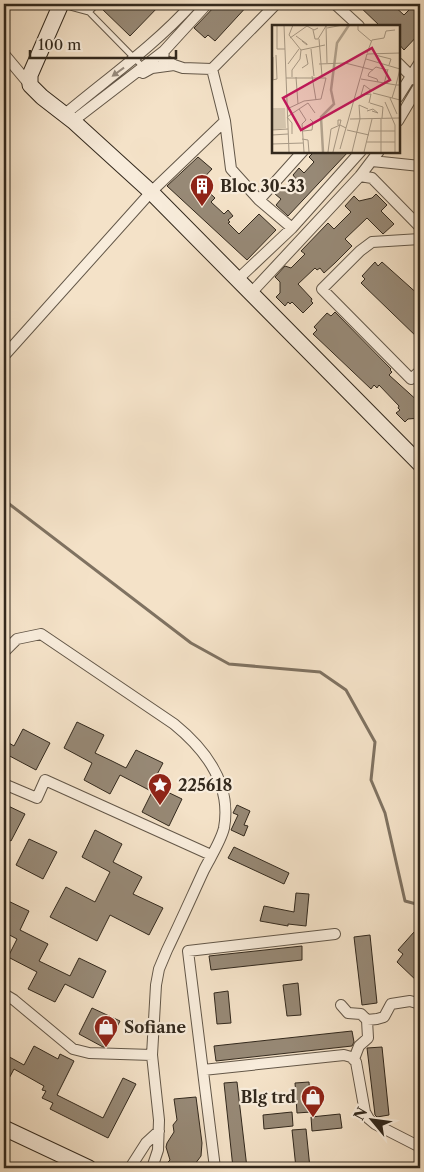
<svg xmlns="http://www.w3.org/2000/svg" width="424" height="1172" viewBox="0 0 424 1172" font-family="'Libre Caslon Text',serif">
<rect width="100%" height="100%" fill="#f4e2c8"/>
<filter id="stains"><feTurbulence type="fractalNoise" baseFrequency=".004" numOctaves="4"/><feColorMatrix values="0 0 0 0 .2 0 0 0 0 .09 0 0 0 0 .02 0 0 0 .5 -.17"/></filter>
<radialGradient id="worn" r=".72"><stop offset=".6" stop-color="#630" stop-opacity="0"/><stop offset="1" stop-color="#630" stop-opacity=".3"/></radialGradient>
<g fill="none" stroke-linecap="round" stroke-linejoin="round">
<!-- stream -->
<path stroke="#7f7261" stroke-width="3" d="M4 500 191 643 229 664 320 672 346 690 375 742 371 780 385 813 405 901 420 905"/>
</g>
<!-- building -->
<path fill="#978976" stroke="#33291d" d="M101 4H161L130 36 100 7Z
M217 4H249L215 41 208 35 205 38 194 28Z
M357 4H392L404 15 415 4H420V33L404 50 398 43V26H380Z
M315 151H349L288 216 276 205 281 199 275 194 282 186 286 190 296 179 293 175 299 168 304 173 314 162 309 157Z
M198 157 212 169 199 183 215 198 211 202 224 214 228 210 233 216 228 220 230 222 228 223 239 234 259 214 276 230 247 260 167 186Z
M376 194 387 205 381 211 394 224 383 234 367 218 345 239 352 246 335 263 324 273 320 268 317 270 315 268 298 284 312 299 311 301 313 303 303 313 292 302 290 304 288 302 285 306 276 297 280 293V282L275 277 285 266 291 268 305 254 301 251 328 223 334 229 351 212 345 206 354 196 359 201 372 198Z
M375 262 378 266 382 262 420 296V340L361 283 365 279 362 276Z
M335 312 391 369 390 370 392 372 389 375 420 403V418L408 419 405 422 396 413 400 410 398 408 399 406 379 385 377 388 374 385 371 389 313 334 317 330 314 327 327 313 331 316Z
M77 722 104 735 95 753 112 761 126 768 136 750 163 763 149 790 120 775 110 794 84 780 92 763 64 748Z
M23 729 50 743 36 770 4 753V740L14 746Z
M155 786 182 799 169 826 142 812Z
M4 804 25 814 11 841 4 837Z
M237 805 250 811 244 825 248 826 244 836 231 830 238 815 233 813Z
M95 830 122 844 113 862 142 877 133 894 163 908 149 935 110 915 97 941 50 917 66 887 95 902 110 872 82 857Z
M29 839 57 852 43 879 16 865Z
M234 847 289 873 284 884 228 858Z
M296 893 309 894 306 926 288 924V926L260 921 264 906 294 912Z
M4 899 29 911 20 930 48 944 39 961 70 976 79 958 106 971 93 998 65 984 55 1002 28 989 37 972 8 957 17 939 4 932Z
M414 932 420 938V984L397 962 403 954 398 950Z
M370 935 377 1003 362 1005 354 937Z
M302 946V960L211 970 209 956Z
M298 983 301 1015 287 1016 283 985Z
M228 991 231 1023 217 1024 214 993Z
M92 1008 120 1021 107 1047H103L79 1034Z
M352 1031 354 1042 352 1046 216 1061 214 1046Z
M34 1046 58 1059 60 1054 74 1061 57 1095 103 1118 123 1078 136 1084 108 1138 50 1109 53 1103 42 1098 46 1091 42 1090 44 1086 14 1069 4 1088V1054L24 1065Z
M382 1047 389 1115 377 1117 375 1115 367 1048Z
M237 1082 247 1168H233L224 1083Z
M309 1082 311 1112 297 1113 295 1083Z
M196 1097 202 1143 201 1156 192 1168H162L170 1160 166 1147 167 1143 174 1132 173 1125 177 1120 174 1099Z
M292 1112 293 1126 264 1129 263 1115Z
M340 1114 342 1128 312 1131 311 1117Z
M306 1129 310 1168H296L292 1130Z"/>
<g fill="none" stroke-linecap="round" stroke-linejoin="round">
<!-- lane casing -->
<g stroke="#635748" stroke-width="7">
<path id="lane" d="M63 5 89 12 143 67
M89 12 97 4"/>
</g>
<!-- street casing -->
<g stroke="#635748" stroke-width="12">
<path id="street" d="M276 4 212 69 225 121 231 169 259 200 303 151
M335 4 359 26
M4 54 30 85
M398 63 415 80
M174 65 183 68 212 69
M143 73 152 68 174 65 163 59 164 51
M398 97 420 62
M64 115C108 78 154 46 192 4
M73 121 164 51 207 4
M398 121 420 84
M372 161 420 166
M360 176 372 178 420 227
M259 200 292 228
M420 239 372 242 360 251 322 289 411 379 420 371
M238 279 292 228 361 151
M252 292 360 176 379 151
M4 356 151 192 225 121
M4 652 17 639 41 634 174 724C206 750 232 784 224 828 221 841 210 858 204 870 192 896 180 923 167 950L159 969 156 985 152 1055 159 1120 158 1150 152 1168
M4 784 37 798 45 780 211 855
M4 994 14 1000 73 1049 89 1053 152 1055
M341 1005 348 1013 361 1014 367 1020 368 1038 359 1046 354 1059
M367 1020 377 1019 384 1017 391 1004 410 1001 420 1004
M203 1070 344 1055 351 1057 356 1062 365 1112 369 1119 375 1124 420 1147
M130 1168 146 1143 159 1131
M215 1168 188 951 335 934"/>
</g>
<!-- secondary casing -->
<g stroke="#33291d" stroke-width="17">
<path id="secondary" d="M61 4 30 75V85L42 97 73 121 151 192 420 464
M4 1128 89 1168"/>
</g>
<!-- lane -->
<use href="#lane" stroke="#f8ecdb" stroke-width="5"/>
<!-- street -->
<use href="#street" stroke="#f8ecdb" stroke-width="10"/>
<!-- secondary -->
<use href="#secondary" stroke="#f8ecdb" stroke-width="15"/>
</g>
<!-- one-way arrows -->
<defs><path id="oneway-solid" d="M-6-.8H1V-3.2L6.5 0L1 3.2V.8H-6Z" transform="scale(1.25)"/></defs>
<use fill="#968a7c" href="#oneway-solid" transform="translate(118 72) rotate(144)"/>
<!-- icons -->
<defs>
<g id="building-pin" transform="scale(1.25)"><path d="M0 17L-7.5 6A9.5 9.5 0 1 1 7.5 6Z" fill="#8f2418" stroke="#f8ecdb"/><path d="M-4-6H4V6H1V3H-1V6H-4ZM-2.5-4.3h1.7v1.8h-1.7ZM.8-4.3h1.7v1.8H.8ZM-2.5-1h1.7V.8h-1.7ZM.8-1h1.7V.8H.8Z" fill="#fff"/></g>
<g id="sight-pin" transform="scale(1.25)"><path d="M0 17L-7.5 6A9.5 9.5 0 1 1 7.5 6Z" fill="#8f2418" stroke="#f8ecdb"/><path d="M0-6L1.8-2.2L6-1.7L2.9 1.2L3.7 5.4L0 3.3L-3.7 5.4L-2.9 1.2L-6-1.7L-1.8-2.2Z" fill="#fff"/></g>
<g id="shop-pin" transform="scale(1.25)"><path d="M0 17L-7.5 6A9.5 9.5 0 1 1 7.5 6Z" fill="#8f2418" stroke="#f8ecdb"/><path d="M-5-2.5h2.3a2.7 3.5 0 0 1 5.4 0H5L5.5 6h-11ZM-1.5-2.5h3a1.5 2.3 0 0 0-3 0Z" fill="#fff"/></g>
</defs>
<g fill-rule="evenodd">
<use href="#building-pin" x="202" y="186"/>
<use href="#sight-pin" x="160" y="785"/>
<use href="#shop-pin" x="106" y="1027"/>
<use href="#shop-pin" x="313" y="1097"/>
</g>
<g text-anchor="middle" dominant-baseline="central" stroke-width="4.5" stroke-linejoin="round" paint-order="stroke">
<!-- poi labels -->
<g font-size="16" font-weight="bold" fill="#33291d" stroke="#f8ecdb" text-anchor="start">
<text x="220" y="186">Bloc 30-33</text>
<text x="178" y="785">225618</text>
<text x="124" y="1027">Sofiane</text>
<text x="296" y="1097" text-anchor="end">Blg trd</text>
</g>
</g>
<!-- overview -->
<g transform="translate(272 25)">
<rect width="128" height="128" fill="#f4e2c8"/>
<path d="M0 83H13L14 103 0 105Z" fill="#d3c3ab"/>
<path fill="none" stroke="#b2a38e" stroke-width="2.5" d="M51 127 49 92 62 79 59 65 65 18 77 0"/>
<path fill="none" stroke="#a79884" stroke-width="1" d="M5 0V24H13M12 0 17 127M21 0 17 10 29 25 53 20M54 0 55 38M86 0V5L99 16M55 3 71 0M41 5 43 14H46L54 1M24 11 35 19V20L30 16M18 13 35 1 42 5 46 3M47 14 50 51M39 24 42 51M95 28 100 15 112 13 114 6 123 5M103 30 119 34 117 40M1 32V54M94 34 128 44M16 39 27 24M47 39 73 38 101 45M30 43 36 39 34 29M40 51 44 75M20 52V45L28 34 29 25M24 52 26 79M14 53H54L49 74 32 76 15 84M89 54 124 60 128 44M0 55 5 54 4 30M106 57 105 54 96 51 97 48 104 42 115 45M112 59 116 44M101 68 128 75M118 73 125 89M120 73 124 60H128M113 77 123 100V127M97 78 99 69 89 70 92 60 100 66M98 78 111 82 110 93M27 84 34 95 30 99 32 127M95 86 101 84 106 88 100 86M78 94 128 93M88 94 87 80 96 84M0 105 16 104M75 105 97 110M31 106 40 105 41 97 38 94M98 106H123M20 109V98L15 92 36 78 43 88M0 110 16 109M30 114 36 115 37 127M95 117H123M0 119 31 118M68 124 95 29 128 28M56 127 59 104 68 100 74 103M61 127 69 95H66V100M80 127 88 94M92 127 100 94M109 127V94"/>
<path fill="#c2185b" fill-opacity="0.15" stroke="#c2185b" stroke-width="2.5" d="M100 23 118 55 29 105 11 73Z"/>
<rect width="128" height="128" fill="none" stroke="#33291d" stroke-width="2.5"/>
</g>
<!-- margin -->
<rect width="424" height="1172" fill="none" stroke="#f4e2c8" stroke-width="20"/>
<rect x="5" y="5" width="414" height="1162" fill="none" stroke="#33291d" stroke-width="2.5"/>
<rect x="10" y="10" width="404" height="1152" fill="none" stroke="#33291d"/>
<!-- north arrow -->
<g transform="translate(372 1120) rotate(299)" stroke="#f8ecdb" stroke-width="4" paint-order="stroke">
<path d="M0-4L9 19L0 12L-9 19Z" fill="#33291d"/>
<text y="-8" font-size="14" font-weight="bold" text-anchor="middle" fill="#33291d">N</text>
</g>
<!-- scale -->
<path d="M30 50v8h146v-8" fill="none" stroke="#33291d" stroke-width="2.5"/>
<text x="38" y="50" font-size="15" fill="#33291d" stroke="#f8ecdb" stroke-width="4" paint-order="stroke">100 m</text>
<rect width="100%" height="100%" filter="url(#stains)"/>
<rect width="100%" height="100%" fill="url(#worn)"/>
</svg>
